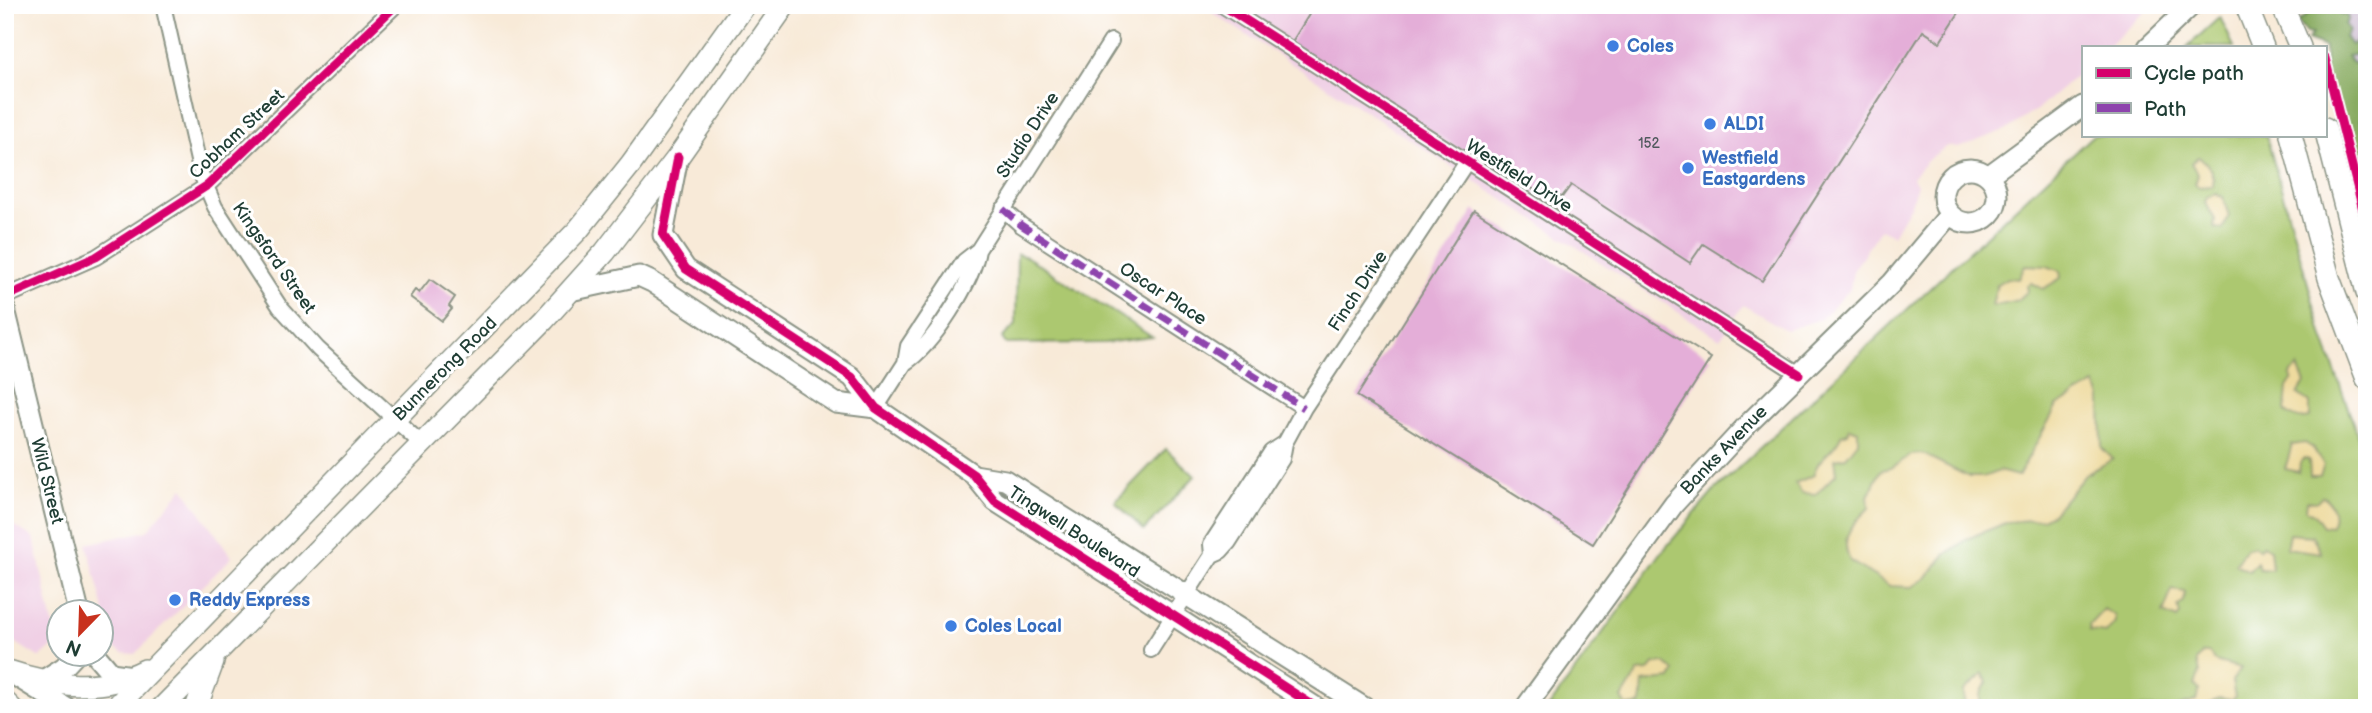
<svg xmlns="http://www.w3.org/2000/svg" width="2372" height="713" viewBox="0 0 2372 713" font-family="'Balsamiq Sans',sans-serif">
<rect width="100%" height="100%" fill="#fff"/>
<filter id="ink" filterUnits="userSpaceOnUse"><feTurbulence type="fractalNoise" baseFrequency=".0143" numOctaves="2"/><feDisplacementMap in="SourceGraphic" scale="14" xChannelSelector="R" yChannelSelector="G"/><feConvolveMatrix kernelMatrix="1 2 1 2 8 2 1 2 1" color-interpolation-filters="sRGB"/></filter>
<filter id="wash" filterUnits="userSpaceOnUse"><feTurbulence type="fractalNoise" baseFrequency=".00686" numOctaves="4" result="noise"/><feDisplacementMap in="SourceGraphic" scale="28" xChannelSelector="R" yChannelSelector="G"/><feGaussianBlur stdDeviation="1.57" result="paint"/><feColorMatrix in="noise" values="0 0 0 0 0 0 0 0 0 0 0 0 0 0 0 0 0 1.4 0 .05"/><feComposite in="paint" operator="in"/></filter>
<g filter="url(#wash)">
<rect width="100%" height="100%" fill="#f8ead8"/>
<!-- built -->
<path fill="#f0d0e5" d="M1200 5H2153L2107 47H2083V70L2039 108 2008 129 1958 148 1947 146 1929 159 1912 177 1917 184 1911 204 1893 235 1880 229 1853 271 1850 289 1821 319 1786 330 1743 305 1720 339Z
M183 488 232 557 135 654 123 653 114 648 87 544 147 531Z
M5 520 34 538 57 643 40 658 5 636Z"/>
<!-- industrial -->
<path fill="#cebed2" d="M2310 5H2367V228L2325 64V47Z"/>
<!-- green -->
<path fill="#acc86f" stroke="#668252" stroke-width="2" d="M2220 17 2234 47H2187Z
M2093 135H2266L2323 337 2359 439 2367 453V708H1548L1661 553 1715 490Z
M1017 254 1027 257 1152 337 1104 343 1006 344 1002 338 1016 325Z
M1166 449 1195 476 1144 530 1115 502Z"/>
<!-- forest -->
<path fill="#89ac62" stroke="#54744b" stroke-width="2" d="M2309 5H2351L2340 10 2341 15H2347L2348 19 2345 24 2349 31 2345 37 2351 45 2360 40 2362 45 2356 48 2360 54 2347 56 2352 63H2363L2367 68V85L2357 88 2361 98 2367 100 2366 118 2360 120 2367 127V228L2356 192 2351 193 2346 188 2352 178 2339 124 2347 125 2345 119C2322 105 2325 71 2325 47L2307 40 2312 34 2306 33 2297 22 2307 15Z"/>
<!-- sand -->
<path fill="#eeda9e" stroke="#868c69" stroke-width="2" d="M2198 157C2208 161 2215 176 2213 186L2198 187 2195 184 2198 175 2191 163Z
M2215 194 2223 197 2229 216 2223 229 2214 228 2215 220 2205 202 2207 197Z
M2025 265 2047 266 2060 271 2061 278 2043 289 2031 283 2027 286 2028 291 2018 300 1992 306 1997 284 2007 278 2019 279Z
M2298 367 2305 383 2298 394 2310 403V417C2303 422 2290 418 2285 410L2287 387 2292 380 2290 374Z
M2095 384 2101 397 2102 448 2113 459 2085 475 2053 514 2042 519 2008 522 1969 538 1945 555 1926 578 1912 587 1890 586 1850 561C1839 537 1852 524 1869 508L1868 496 1881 470 1891 468 1911 455 1923 454 1969 477H1983L1999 471 2018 476 2057 406Z
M1850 428 1858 431V442L1846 457 1835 459 1837 473 1816 494 1802 493 1795 483 1814 475C1816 457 1835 453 1841 435L1848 433Z
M2305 443 2313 448 2324 465 2320 476H2310L2309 460 2305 458 2300 462 2299 472 2285 469 2292 445Z
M2322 496C2333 502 2337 517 2330 527L2323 526 2315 515 2306 510 2307 501 2316 502Z
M2289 534 2312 536 2321 553 2286 548Z
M2254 546 2259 550 2262 546 2270 549 2272 570 2259 569 2257 562 2249 571 2235 564 2246 548Z
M2172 590 2185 592 2183 601 2178 607 2180 614 2177 619 2163 613Z
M2104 609 2115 616V622L2106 633 2090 631 2089 625Z
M2203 653H2209L2215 661 2241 668 2232 681 2235 697 2231 700 2219 698 2203 708H2173L2196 701 2199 690 2195 685 2200 672 2196 661Z
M1664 663 1675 671 1671 679 1643 682 1641 704 1629 706 1624 703 1622 698 1638 672 1649 671 1654 664Z
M1983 674 1987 682 1980 695V706L1958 708 1964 702V691Z"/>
<g id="blocks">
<!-- building -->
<path fill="#e4aed8" d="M1315 5H1964L1940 42 1923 31 1762 281 1703 244 1690 263 1571 185 1562 197 1520 185 1290 45Z
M1474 210 1711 358 1593 544 1357 396Z
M430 279 455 297 449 306 452 309 442 321 410 297 415 290 419 293Z"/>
</g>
</g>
<g filter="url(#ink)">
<use href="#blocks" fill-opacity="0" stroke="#8c9486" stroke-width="2"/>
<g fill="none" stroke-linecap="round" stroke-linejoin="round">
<!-- street casing -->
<g stroke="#8c9486" stroke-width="18">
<path id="street" d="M163 5 201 174 215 207 280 307 318 349 423 445
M1222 5 1799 374
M1003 209 1021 225 1304 408
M5 297 96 257 208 185 396 5
M905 363C932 346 973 282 978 250
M876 408 905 363 908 346 964 261 978 250 1111 41
M1212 555 1221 551 1229 542 1282 459 1285 443 1304 408 1466 163
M1151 650 1212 555 1211 544 1271 452 1285 443"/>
</g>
<!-- secondary casing -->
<g stroke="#8c9486" stroke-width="23">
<path id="secondary" d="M2148 47 2192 5
M678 157 663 235 686 269 852 377 876 408 974 475 995 501 1317 708
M1943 196a27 27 0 1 1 54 0a27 27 0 1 1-54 0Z
M1988 176 2083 106
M570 291 639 276 652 282 836 403 876 408
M5 309 79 612
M974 475 1005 480 1365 708
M95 654 111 673 133 676
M17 677 67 708
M40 682 64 667 76 654
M1525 708 1674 504 1749 423 1892 283 1949 215"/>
</g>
<!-- primary casing -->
<g stroke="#8c9486" stroke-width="24">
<path id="primary" d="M2246 5 2263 47
M2282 5 2300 47
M2325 128 2367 293
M2291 135 2329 278 2367 379
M8 671C53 686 101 693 145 670
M5 702 11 708
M115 708 578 230 631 164 745 5
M162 708 544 320 605 252 678 157 785 5
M196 708 213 662"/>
</g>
<!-- street -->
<use href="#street" stroke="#fff" stroke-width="14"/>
<!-- secondary -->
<use href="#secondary" stroke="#fff" stroke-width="19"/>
<!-- primary -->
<use href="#primary" stroke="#fff" stroke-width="21"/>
<!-- quiet -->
<path stroke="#8e44ad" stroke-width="7" stroke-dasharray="14 7" stroke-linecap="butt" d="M1003 209 1021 225 1304 408"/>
<!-- cycleway casing -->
<g stroke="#fff" stroke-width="13">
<path id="cycleway" d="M1222 5 1799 374
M2325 58 2367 226
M678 157 663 235 686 269 852 377 876 408 974 475 995 501 1317 708
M5 297 96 257 208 185 396 5"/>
</g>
<!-- cycleway -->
<use href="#cycleway" stroke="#d6006c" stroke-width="9"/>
</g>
</g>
<!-- markers -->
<g fill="#3f7fe0" stroke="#fff" stroke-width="2.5">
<circle cx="1613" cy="46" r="7"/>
<circle cx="1710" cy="124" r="7"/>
<circle cx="1688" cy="168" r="7"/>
<circle cx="175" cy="600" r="7"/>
<circle cx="951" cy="626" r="7"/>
</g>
<g text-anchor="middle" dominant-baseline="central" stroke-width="6" stroke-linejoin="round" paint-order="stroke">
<!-- number labels -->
<g font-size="14" fill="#50595d">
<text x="1649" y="143">152</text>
</g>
<!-- shop labels -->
<g font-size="18" font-weight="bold" fill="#366cbe" stroke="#fff" text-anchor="start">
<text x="1627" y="46">Coles</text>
<text x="1724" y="124">ALDI</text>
<text x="1702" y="158">Westfield<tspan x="1702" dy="21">Eastgardens</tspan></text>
<text x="189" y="600">Reddy Express</text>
<text x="965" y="626">Coles Local</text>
</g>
<!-- street labels -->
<g font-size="18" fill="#1f3d34" stroke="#fff">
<text transform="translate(237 134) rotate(-43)">Cobham Street</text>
<text transform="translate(1028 135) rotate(-57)">Studio Drive</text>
<text transform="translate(1519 176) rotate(32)">Westfield Drive</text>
<text transform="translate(274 258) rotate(55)">Kingsford Street</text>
<text transform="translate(1358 291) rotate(-57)">Finch Drive</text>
<text transform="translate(1163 294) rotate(33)">Oscar Place</text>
<text transform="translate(445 369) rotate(-45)">Bunnerong Road</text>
<text transform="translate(1724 450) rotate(-46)">Banks Avenue</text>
<text transform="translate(47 481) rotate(76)">Wild Street</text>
<text transform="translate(1074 532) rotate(33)">Tingwell Boulevard</text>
</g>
</g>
<!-- margin -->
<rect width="2372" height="713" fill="none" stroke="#fff" stroke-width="28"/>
<!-- legend -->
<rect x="2082" y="46" width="245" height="91" fill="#ffffff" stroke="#a5b1ae" stroke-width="2"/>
<rect x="2096" y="68" width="35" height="10" fill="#d6006c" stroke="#a5b1ae" stroke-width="2"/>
<text x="2144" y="80" font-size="21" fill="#1f3d34">Cycle path</text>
<rect x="2096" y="103" width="35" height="10" fill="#8e44ad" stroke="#a5b1ae" stroke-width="2"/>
<text x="2144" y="116" font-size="21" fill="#1f3d34">Path</text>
<!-- north arrow -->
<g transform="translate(80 633) rotate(203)"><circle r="33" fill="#ffffff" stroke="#a5b1ae" stroke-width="2"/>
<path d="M0-5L12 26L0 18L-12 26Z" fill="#c8321e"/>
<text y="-10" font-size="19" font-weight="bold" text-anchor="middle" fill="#1f3d34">N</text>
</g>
</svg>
